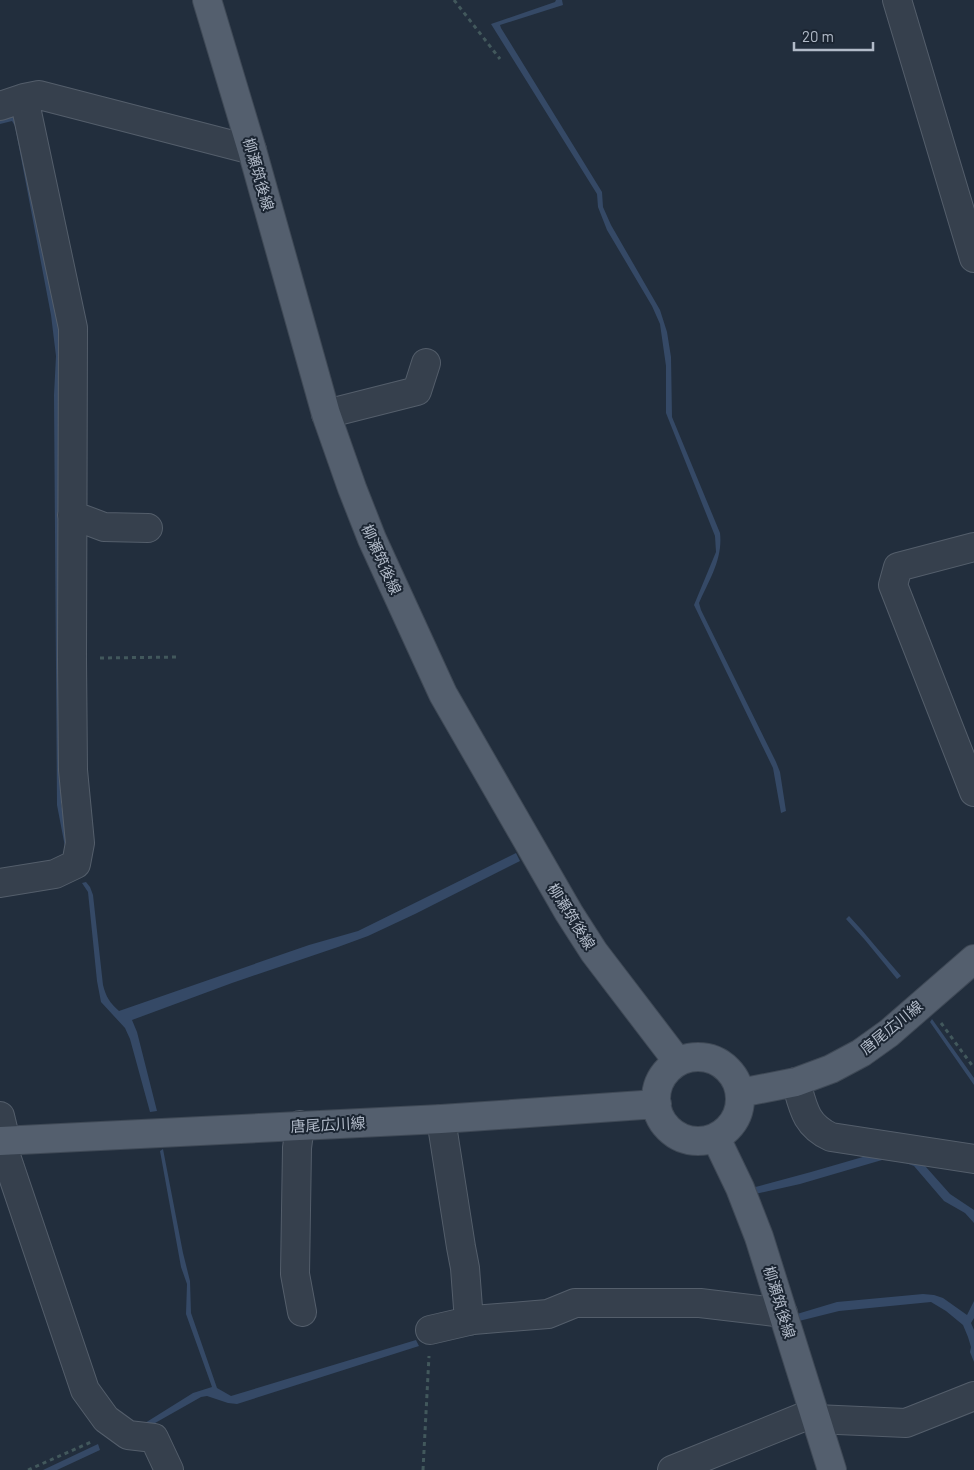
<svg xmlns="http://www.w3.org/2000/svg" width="974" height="1470" viewBox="0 0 974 1470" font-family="Barlow,'Noto Sans JP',sans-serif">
<rect width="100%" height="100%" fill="#222e3d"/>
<!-- water -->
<path fill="#354966" d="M556 0H562L563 5 500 25 501 28 602 192 603 207 611 225 660 310 667 332 671 357 672 417 720 533C723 559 709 580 699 603L701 610 776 762 780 772 786 811 781 813 773 768 694 605 716 552 715 536 666 413V366L660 324 652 306 607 230 598 207 597 194 491 24 555 2Z
M10 117H15L58 321 61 347V804L71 850 66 852 57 805 54 395 56 356 51 315 15 126 12 121 0 124V119Z
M516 853 520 861 415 914 368 936 338 947 232 983 132 1020 137 1032 157 1111 150 1112 130 1039 125 1028 101 1002 97 981 88 892 82 883 86 882 90 887 93 895 103 985C106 997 110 1003 119 1011L309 945 358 931Z
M849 916C867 935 883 956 901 976L897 979 865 940 846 919Z
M932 1019 974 1078V1085L930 1022Z
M163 1149 183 1253 190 1281 191 1313 217 1388 231 1396 416 1340 419 1346 237 1404 228 1403 207 1396 201 1397 148 1427 145 1423 193 1393 212 1387 186 1314 187 1284 181 1267 160 1151Z
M880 1152 882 1160 800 1184 746 1196 744 1190 811 1172Z
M918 1158 950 1194 974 1210V1223L965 1213 944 1201 914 1166 903 1162Z
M923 1294 934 1295 943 1298 967 1315 974 1301V1318L971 1323 974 1330V1362L970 1352 971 1347 968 1337 963 1325 946 1311 931 1302 839 1311 799 1321 797 1314 837 1302Z
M98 1444 100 1450 57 1470H43Z"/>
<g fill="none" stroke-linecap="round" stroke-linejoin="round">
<!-- minor casing -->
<g stroke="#545e6b" stroke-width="30">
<path id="minor" d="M897 0 974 258
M0 106 24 98 39 95 252 150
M326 414 417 391 426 363
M72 515 104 527 148 528
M974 547 898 567 893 585 974 792
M0 883 55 874 76 864 80 843 73 770 72 659 73 328 24 98
M796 1082C803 1107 805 1125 831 1137L974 1159
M0 1116 6 1141
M441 1119 461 1247 465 1268 469 1321
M300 1125 297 1148 295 1274 302 1312
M1 1141 85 1390 106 1419 128 1435 154 1438 169 1470
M430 1330 473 1320 548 1314 575 1303H700L783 1313
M815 1419 906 1423 974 1396
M672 1470 813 1413"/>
</g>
<!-- major casing -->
<g stroke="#3f4956" stroke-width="30">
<path id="major" d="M207 0 252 150 326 414 352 488 372 539 443 694 569 913 594 952 678 1062
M656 1099a42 42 0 1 1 84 0a42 42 0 1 1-84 0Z
M740 1093 796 1082 831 1069 861 1053 889 1033 974 959
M716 1138 740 1188 759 1237 832 1470
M0 1141 441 1119 657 1104"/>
</g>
<!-- path -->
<path stroke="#42585c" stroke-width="3" stroke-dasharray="4 4" stroke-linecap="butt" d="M454 0 500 59
M100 658 179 657
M941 1023 974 1068
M28 1470 91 1442
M423 1470 429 1356"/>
<!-- minor -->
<use href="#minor" stroke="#36404d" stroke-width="28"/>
<!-- major -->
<use href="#major" stroke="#545f6e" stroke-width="28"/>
</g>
<g text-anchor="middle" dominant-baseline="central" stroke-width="4" stroke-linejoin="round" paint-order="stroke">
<!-- street labels -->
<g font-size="15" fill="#b2bbc9" stroke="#1b2532">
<text transform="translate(259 174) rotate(74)">柳瀬筑後線</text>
<text transform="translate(382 559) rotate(66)">柳瀬筑後線</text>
<text transform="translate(572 916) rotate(58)">柳瀬筑後線</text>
<text transform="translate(891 1027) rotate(-39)">唐尾広川線</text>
<text transform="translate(328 1124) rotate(-3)">唐尾広川線</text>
<text transform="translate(780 1302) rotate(73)">柳瀬筑後線</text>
</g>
</g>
<!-- scale -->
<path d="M794 42v8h79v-8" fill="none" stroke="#b2bbc9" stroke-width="2.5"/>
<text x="802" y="42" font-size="15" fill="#b2bbc9" stroke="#1b2532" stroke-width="4" paint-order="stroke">20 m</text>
</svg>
